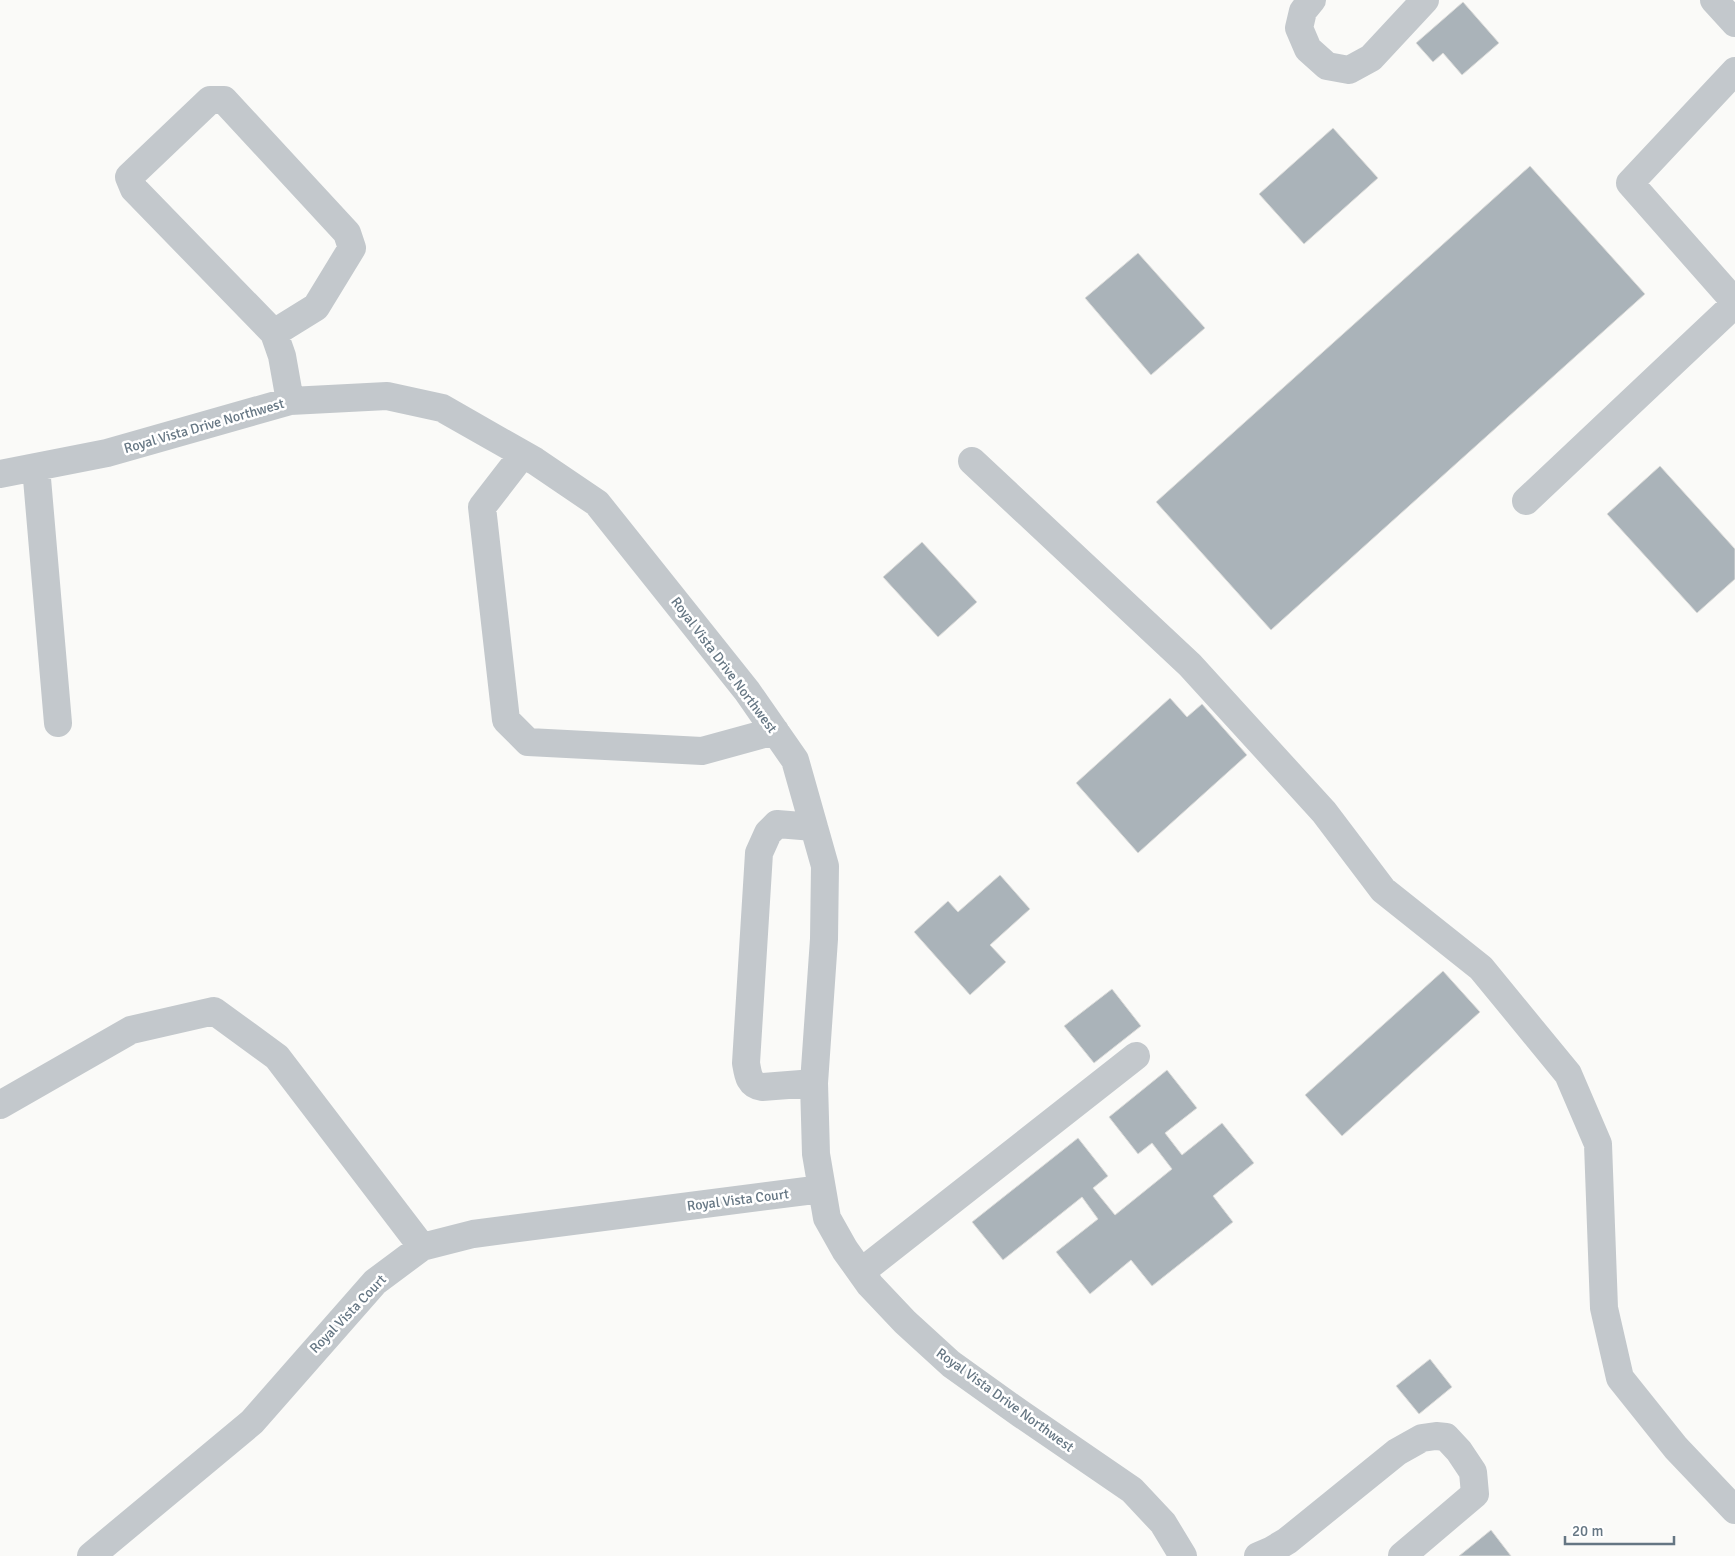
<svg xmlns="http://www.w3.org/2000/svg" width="1735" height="1556" viewBox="0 0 1735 1556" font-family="Signika,sans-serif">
<rect width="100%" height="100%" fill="#fafaf8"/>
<!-- building -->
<path fill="#aab3b9" stroke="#dcdcda" d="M1463 2 1499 43 1462 75 1443 53 1433 62 1416 43Z
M1333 128 1378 178 1304 244 1259 194Z
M1530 166 1645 294 1271 630 1156 502Z
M1138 253 1205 328 1151 375 1085 298Z
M1660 466 1735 549V579L1697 613 1607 514Z
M922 542 977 602 938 637 883 577Z
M1170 698 1187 717 1202 704 1247 755 1138 853 1076 783Z
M1000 875 1030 909 990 945 1006 962 970 995 914 932 948 901 958 912Z
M1443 971 1480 1012 1342 1136 1305 1095Z
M1112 989 1141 1026 1094 1063 1064 1026Z
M1167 1070 1197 1108 1165 1133 1182 1155 1222 1123 1254 1163 1213 1196 1233 1222 1152 1286 1131 1260 1090 1294 1056 1252 1098 1219 1082 1197 1003 1260 972 1222 1078 1138 1108 1176 1093 1188 1115 1215 1172 1169 1152 1143 1138 1154 1109 1117Z
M1430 1359 1452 1387 1419 1414 1396 1386Z
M1491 1530 1511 1556H1459Z"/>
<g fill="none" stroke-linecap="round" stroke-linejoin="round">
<!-- minor -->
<path stroke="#c3c8cc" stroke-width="28" d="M1312 0 1303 11 1299 28 1308 49 1327 66 1349 70 1371 58 1425 0
M1714 0 1735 23
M1735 71 1630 183 1735 302
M274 333 316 307 352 248 347 233 224 100H210L129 177 134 189 274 333 282 356 290 401
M523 454 482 507 506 720 528 742 702 751 775 731
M972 461 1190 665 1324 812 1383 890 1481 968 1568 1074 1598 1144 1604 1308 1620 1378 1676 1448 1735 1510
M36 467 58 723
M0 474 107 453 290 401 387 396 442 408 535 461 597 503 747 691 795 760 825 866 824 939 814 1083 816 1154 827 1218 845 1250 870 1285 905 1322 951 1364 1021 1414 1132 1490 1163 1523 1183 1556
M1526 501 1735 304
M814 1083 762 1087C749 1085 748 1075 746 1063L759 853 768 833 777 824 814 827
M0 1105 131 1030 214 1011 277 1057 422 1247
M861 1272 1136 1056
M91 1556 252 1422 375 1282 422 1247 473 1234 822 1189
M1258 1556 1272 1550 1287 1541 1397 1452 1422 1438 1436 1436 1446 1437 1459 1451 1473 1472 1475 1494 1402 1556"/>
</g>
<g text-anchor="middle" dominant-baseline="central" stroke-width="5" stroke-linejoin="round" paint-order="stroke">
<!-- street labels -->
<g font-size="14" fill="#657683" stroke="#fff">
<text transform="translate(204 426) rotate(-16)">Royal Vista Drive Northwest</text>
<text transform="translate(724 665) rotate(53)">Royal Vista Drive Northwest</text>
<text transform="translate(738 1200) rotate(-7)">Royal Vista Court</text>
<text transform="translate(348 1314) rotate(-46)">Royal Vista Court</text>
<text transform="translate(1005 1400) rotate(36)">Royal Vista Drive Northwest</text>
</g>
</g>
<!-- scale -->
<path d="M1565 1536v8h109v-8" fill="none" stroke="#657683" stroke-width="2.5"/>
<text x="1572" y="1536" font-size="15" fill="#657683" stroke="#ffffff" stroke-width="4" paint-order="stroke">20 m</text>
</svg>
